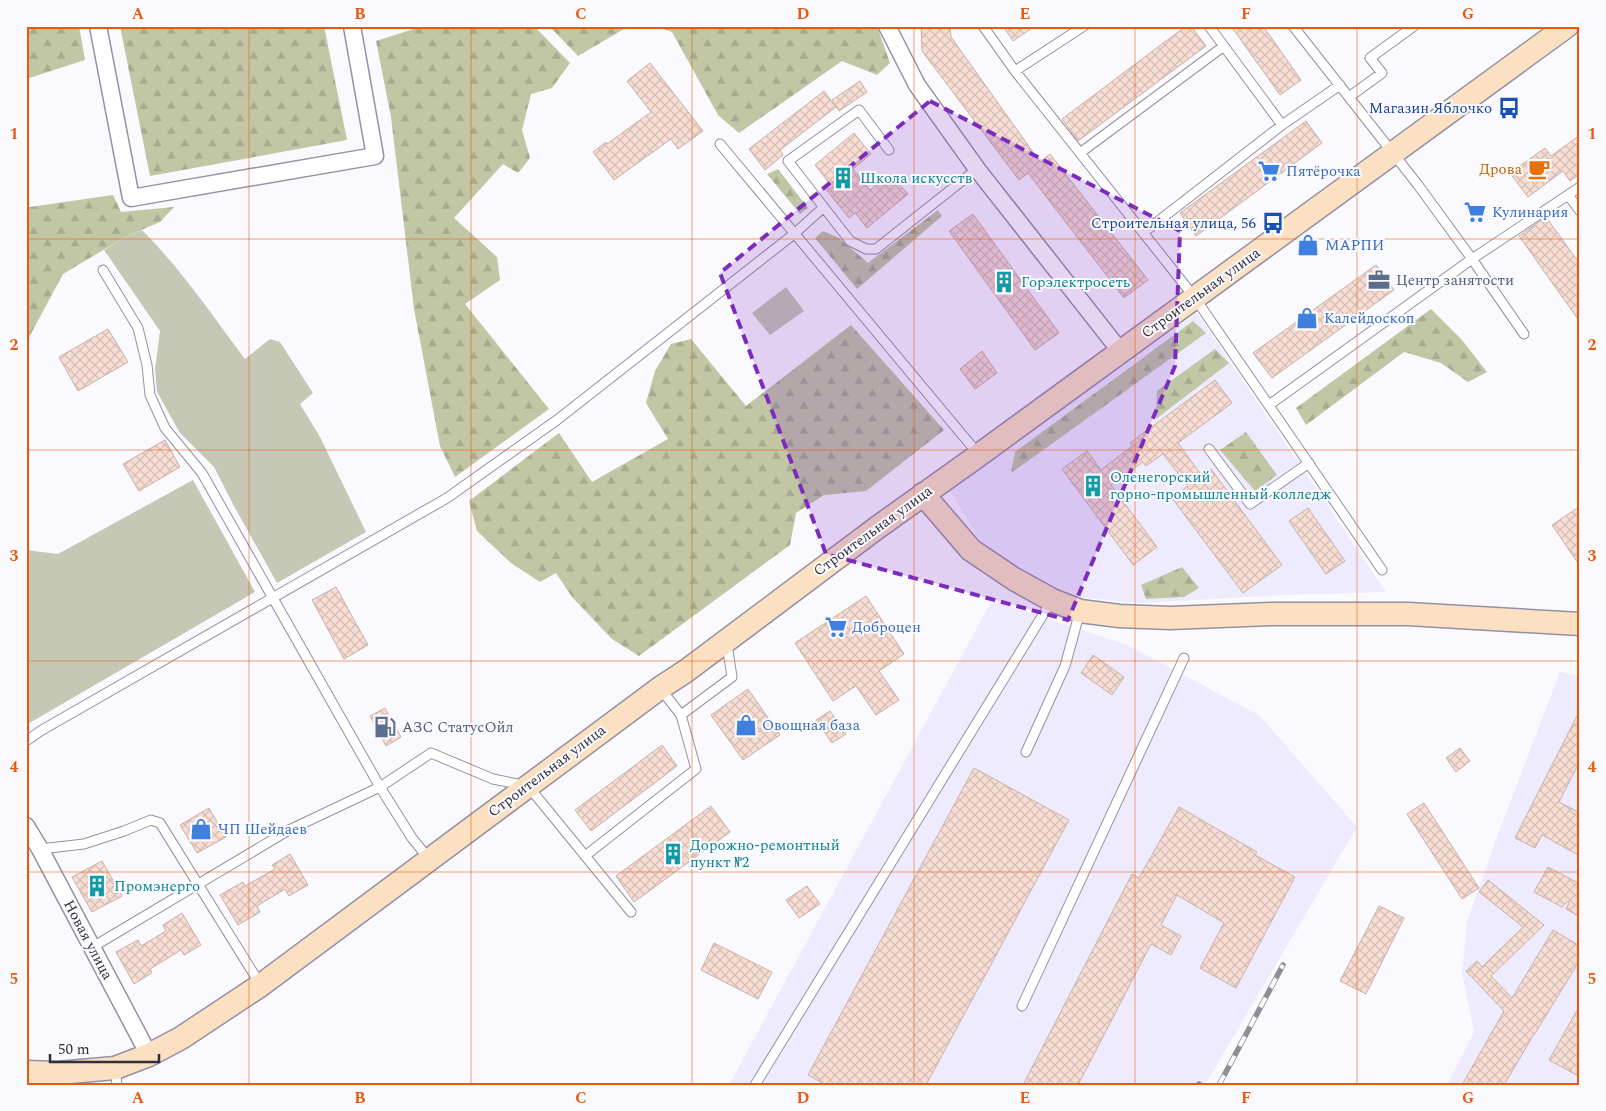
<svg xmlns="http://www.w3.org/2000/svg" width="1606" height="1111" viewBox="0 0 1606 1111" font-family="Spectral,serif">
<defs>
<pattern id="forest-firs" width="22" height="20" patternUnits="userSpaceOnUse" patternTransform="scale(1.25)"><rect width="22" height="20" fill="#c1c6a5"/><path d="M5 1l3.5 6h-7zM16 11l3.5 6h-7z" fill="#a6aa8f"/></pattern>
<pattern id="building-cross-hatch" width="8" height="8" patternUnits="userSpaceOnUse" patternTransform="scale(1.25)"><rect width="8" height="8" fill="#f7ddd3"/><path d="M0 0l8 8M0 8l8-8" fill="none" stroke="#d4beb6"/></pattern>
</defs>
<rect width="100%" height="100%" fill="#faf9fe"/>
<!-- built -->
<path fill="#efebfe" d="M1197 313 1386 592 1284 595 1141 603 1064 596 981 542 949 489Z
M992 600 1127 645 1259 715 1357 827 1205 1085H729Z
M1560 672 1580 676V1085H1447L1474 1032 1462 973 1467 922 1498 834Z"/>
<!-- forest -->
<path fill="url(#forest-firs)" d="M26 26H79L85 60 26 79Z
M120 26H324L347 140 150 176Z
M423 26H534L570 63 552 88 531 94 522 130 530 158 518 173 503 164 454 218 497 257 500 280 465 304 549 409 455 477 440 446 414 309 391 117 376 41Z
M549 26H629L578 56Z
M656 26H877L890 63 877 75 842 61 739 133 718 115 672 32Z
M778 169 808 208 800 214 767 174Z
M113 195 121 212 174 207 160 222 125 237 63 274 26 343V206L30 207Z
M938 210 942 216 857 289 815 238 823 231 839 238 868 263Z
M1431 309 1462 340 1487 372 1468 382 1441 363 1404 352 1306 425 1296 408Z
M1193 321 1206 333 1011 473 1015 452Z
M851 325 944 430 866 491 824 495 796 513 790 545 639 656 612 639 572 597 556 573 540 582 511 563 477 531 469 501 559 433 592 482 668 439 646 403 655 371 671 344 691 339 746 406Z
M1215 349 1229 363 1156 419 1157 391Z
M1246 432 1277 475 1255 491 1220 450Z
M1182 567 1199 588 1184 597 1146 599 1141 585Z"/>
<!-- green -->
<path fill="#c5c8b5" d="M142 230C181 269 212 315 245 359L270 339 280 342 313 393 300 404 320 437 366 532 277 583 234 506 214 467 180 433 157 392 155 369 160 331 104 250 125 237Z
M786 287 804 311 770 335 752 313Z
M193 480 255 592 26 725V550L58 554Z"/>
<!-- building -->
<path fill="url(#building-cross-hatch)" stroke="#cab1a7" d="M921 26H950L951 37 1040 162 1050 154 1148 280 1124 298 1028 173 1019 180 922 51Z
M1003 26H1035L1013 41Z
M1186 26H1191L1206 46 1078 141 1062 119Z
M1231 26H1263L1301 80 1280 95Z
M650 63 703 131 678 149 671 139 614 180 593 152 606 142 607 144 651 112 627 81Z
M860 81 867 92 839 111 832 100Z
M824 91 836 107 780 150 783 155 765 170 749 149Z
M1306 121 1322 143 1196 236 1180 213Z
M854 133 871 154 853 169 870 190 890 174 908 194 867 228 855 213 849 218 824 187 829 183 815 165Z
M1580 135V174L1570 181 1563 171 1528 197 1510 173 1545 148 1551 156Z
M973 214 1059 333 1035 350 949 231Z
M1546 217 1580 264V322L1519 236Z
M1376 265 1394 290 1272 378 1253 353Z
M108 329 128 362 78 391 59 357Z
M982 351 997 373 975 389 960 369Z
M1215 380 1232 403 1178 443 1202 476 1211 469 1282 565 1243 593 1172 498 1188 486 1163 454 1146 466 1143 462 1111 485 1157 547 1133 565 1062 469 1087 451 1101 470 1132 446 1130 443Z
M165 440 180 467 139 491 123 464Z
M1580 506V566L1552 525Z
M1308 508 1345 561 1326 574 1289 521Z
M336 587 368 645 344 659 312 600Z
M866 596 904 654 879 671 899 700 876 715 856 686 833 701 795 643Z
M1093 655 1124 677 1112 695 1081 673Z
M748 689 780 735 743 760 711 715Z
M385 708 401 737 386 746 370 716Z
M1580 710V761L1559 802 1580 813V856L1542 835 1535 848 1515 838Z
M830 711 846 734 832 743 816 720Z
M662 745 677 766 591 831 575 810Z
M1460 748 1470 761 1456 772 1446 758Z
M974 768 1069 820 926 1085H826L808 1075Z
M1424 803 1479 888 1462 899 1407 814Z
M711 806 730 832 634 902 616 876Z
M1179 807 1257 852 1255 855 1295 877 1236 988 1200 968 1224 923 1177 895 1161 925 1181 936 1171 955 1151 944 1078 1085H1023L1132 874 1139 878Z
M209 808 226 837 197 853 180 825Z
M290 854 308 885 289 896 285 889 257 906 260 912 238 925 220 895 243 882 245 886 275 869 272 865Z
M102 861 122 896 92 912 72 877Z
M1548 867 1580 884V917L1566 909 1569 903 1568 901 1562 907 1534 892Z
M1488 880 1544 925 1491 976 1512 998 1553 930 1580 946V960L1534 1035V1034L1504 1085H1462L1504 1011 1466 971 1477 961 1482 967 1523 927 1479 892Z
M807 886 820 904 799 918 786 900Z
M1379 906 1404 918 1366 994 1340 981Z
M182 913 201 945 184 955 181 950 150 969 152 973 134 984 116 952 138 940 141 946 166 931 163 925Z
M714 943 772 972 758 999 701 970Z
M1580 1005V1077L1549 1060Z"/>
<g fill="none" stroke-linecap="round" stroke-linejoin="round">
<!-- lane casing -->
<g stroke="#9490a6" stroke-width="11">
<path id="lane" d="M983 26 1015 71 1195 298 1382 570
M1209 26 1282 125 1340 85
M1293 26 1418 185 1472 259 1580 187
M1015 71 1084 26
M1349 97 1382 73 1370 58 1414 26
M720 144 979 455
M889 150 859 110 788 161 850 241 866 249H876L977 169
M1080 153 1224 46
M1568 195 1580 211
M1143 233 1282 125
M1269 405 1472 259 1524 334
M1209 449 1250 504 1309 463
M660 688 681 715 732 677 727 644
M26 741 42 730 447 498 557 420 794 234 824 207
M1026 752 1065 666 1080 611
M40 849 84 844 124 831 151 820 160 823 260 984
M585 856 696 769 681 715
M429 859 412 838 380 787 431 753 493 779 528 786 631 912
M91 948 289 830 380 787 202 473 165 428 150 395 147 365 138 328 103 270
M1022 1006 1184 658
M115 1068 117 1085
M755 1085 1052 600"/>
</g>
<!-- street casing -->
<g stroke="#9490a6" stroke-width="19">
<path id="street" d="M98 26 131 198 375 156 352 26
M887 26 917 85 977 169 1121 352
M26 826 40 849 149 1055"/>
</g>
<!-- secondary casing -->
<g stroke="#9490a6" stroke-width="25">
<path id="secondary" d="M923 494 971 550 1014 579 1052 600 1080 611 1119 616 1170 618 1271 614H1408L1580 624
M26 1072 58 1073 115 1068 149 1055 181 1038 261 985 660 688 686 671 878 527 979 455 1567 26"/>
</g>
<!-- lane -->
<use href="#lane" stroke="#fff" stroke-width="9"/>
<!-- street -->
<use href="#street" stroke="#fff" stroke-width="16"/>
<!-- secondary -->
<use href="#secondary" stroke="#fbe1c1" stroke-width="22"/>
<!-- rail casing -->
<g stroke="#8f8e95" stroke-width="5.5">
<path id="rail" d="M1199 1085V1084
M1219 1085 1283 965"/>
</g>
<!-- rail -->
<use href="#rail" stroke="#faf9fe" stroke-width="4" stroke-dasharray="11" stroke-linecap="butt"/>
</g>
<!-- marked area -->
<path fill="#7b2cbf" fill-opacity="0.2" stroke="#7b2cbf" stroke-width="4" stroke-dasharray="10 6" stroke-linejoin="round" d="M930 101 1180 231 1175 366 1068 620 826 554 720 273Z"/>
<!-- grid -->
<path fill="none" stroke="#e8590c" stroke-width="1" stroke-opacity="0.55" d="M249 26V1085M471 26V1085M692 26V1085M914 26V1085M1135 26V1085M1357 26V1085M26 239H1580M26 450H1580M26 661H1580M26 872H1580"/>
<!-- icons -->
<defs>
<g id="bus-bare" transform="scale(1.725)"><path d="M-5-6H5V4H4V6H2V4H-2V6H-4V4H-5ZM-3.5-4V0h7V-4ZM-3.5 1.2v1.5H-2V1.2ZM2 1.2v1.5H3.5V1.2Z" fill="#1a4fb4" stroke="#faf9fe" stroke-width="2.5" paint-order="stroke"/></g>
<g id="cafe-bare" transform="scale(1.725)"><path d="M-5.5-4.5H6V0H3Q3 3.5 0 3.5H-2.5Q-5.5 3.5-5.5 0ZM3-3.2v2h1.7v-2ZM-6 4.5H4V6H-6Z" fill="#e8710a" stroke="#faf9fe" stroke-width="2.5" paint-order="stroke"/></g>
<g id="supermarket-bare" transform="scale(1.725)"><path d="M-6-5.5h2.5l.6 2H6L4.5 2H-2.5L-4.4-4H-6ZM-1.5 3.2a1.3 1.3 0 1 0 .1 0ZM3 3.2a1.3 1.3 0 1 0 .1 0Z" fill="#3f7fe0" stroke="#faf9fe" stroke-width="2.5" paint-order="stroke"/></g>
<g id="building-bare" transform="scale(1.725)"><path d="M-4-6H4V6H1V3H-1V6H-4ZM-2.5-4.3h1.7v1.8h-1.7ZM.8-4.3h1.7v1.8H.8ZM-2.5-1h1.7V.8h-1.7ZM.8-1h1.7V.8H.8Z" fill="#0f9aa8" stroke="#faf9fe" stroke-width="2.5" paint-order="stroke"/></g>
<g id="shop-bare" transform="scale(1.725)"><path d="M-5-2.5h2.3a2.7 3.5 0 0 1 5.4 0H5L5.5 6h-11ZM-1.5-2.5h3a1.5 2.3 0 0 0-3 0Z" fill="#3f7fe0" stroke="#faf9fe" stroke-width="2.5" paint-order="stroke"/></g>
<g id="office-bare" transform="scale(1.725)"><path d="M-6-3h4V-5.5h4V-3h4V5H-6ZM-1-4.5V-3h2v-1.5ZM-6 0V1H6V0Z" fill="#5c6f8a" stroke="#faf9fe" stroke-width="2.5" paint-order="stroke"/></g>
<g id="fuel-bare" transform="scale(1.725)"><path d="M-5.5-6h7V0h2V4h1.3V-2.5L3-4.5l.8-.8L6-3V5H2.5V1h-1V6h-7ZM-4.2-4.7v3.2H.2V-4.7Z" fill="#5c6f8a" stroke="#faf9fe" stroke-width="2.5" paint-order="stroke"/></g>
</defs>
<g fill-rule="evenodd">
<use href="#bus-bare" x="1509" y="108"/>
<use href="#cafe-bare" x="1539" y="169"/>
<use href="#supermarket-bare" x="1269" y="171"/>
<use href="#building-bare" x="843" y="178"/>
<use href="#supermarket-bare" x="1475" y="212"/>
<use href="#bus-bare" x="1273" y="223"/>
<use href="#shop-bare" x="1308" y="245"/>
<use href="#office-bare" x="1379" y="280"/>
<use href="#building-bare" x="1004" y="282"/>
<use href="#shop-bare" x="1307" y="318"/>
<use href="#building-bare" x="1093" y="486"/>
<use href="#supermarket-bare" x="836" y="627"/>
<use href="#shop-bare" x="746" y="725"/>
<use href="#fuel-bare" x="385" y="727"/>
<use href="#shop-bare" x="201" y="829"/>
<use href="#building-bare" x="673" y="854"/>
<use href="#building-bare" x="97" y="886"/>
</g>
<g text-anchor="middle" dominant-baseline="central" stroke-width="4" stroke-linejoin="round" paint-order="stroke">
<!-- transit labels -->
<g font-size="15" fill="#164399" stroke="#faf9fe" text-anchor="end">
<text x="1492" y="108">Магазин Яблочко</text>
<text x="1256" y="223">Строительная улица, 56</text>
</g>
<!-- food labels -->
<g font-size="15" fill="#c56008" stroke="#faf9fe" text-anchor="end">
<text x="1522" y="169">Дрова</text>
</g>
<!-- shop labels -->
<g font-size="15" fill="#366cbe" stroke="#faf9fe" text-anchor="start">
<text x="1286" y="171">Пятёрочка</text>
<text x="1492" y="212">Кулинария</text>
<text x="1325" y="245">МАРПИ</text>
<text x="1324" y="318">Калейдоскоп</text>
<text x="852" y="627">Доброцен</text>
<text x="762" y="725">Овощная база</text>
<text x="218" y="829">ЧП Шейдаев</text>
</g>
<!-- culture labels -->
<g font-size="15" fill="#0d838f" stroke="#faf9fe" text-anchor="start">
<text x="860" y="178">Школа искусств</text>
<text x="1021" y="282">Горэлектросеть</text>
<text x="1110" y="477">Оленегорский<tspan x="1110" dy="17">горно-промышленный колледж</tspan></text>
<text x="690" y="845">Дорожно-ремонтный<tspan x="690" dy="17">пункт №2</tspan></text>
<text x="114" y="886">Промэнерго</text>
</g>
<!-- service labels -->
<g font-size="15" fill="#4e5e75" stroke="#faf9fe" text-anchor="start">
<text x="1396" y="280">Центр занятости</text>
<text x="402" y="727">АЗС СтатусОйл</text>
</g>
<!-- street labels -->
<g font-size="15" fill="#312f38" stroke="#faf9fe">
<text transform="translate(1201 293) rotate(-36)">Строительная улица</text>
<text transform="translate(873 531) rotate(-36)">Строительная улица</text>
<text transform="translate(547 771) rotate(-37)">Строительная улица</text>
<text transform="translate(88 940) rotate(62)">Новая улица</text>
</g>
</g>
<!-- border -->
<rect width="1606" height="1111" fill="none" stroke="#faf9fe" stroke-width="55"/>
<!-- scale -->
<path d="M50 1054v8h109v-8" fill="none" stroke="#312f38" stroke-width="2.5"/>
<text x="58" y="1054" font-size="15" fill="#312f38" stroke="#faf9fe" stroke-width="4" paint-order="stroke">50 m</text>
<rect x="28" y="28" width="1550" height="1056" fill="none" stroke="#e8590c" stroke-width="2"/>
<g font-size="16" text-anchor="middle" font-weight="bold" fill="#e8590c">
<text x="138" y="19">A</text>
<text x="360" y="19">B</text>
<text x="581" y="19">C</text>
<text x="803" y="19">D</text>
<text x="1025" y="19">E</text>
<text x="1246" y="19">F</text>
<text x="1468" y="19">G</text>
<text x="14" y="139">1</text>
<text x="1592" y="139">1</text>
<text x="14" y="350">2</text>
<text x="1592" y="350">2</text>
<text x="14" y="561">3</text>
<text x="1592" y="561">3</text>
<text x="14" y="772">4</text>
<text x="1592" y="772">4</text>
<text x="14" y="984">5</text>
<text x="1592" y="984">5</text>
<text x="138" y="1103">A</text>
<text x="360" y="1103">B</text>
<text x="581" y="1103">C</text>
<text x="803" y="1103">D</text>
<text x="1025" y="1103">E</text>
<text x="1246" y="1103">F</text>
<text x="1468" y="1103">G</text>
</g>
</svg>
